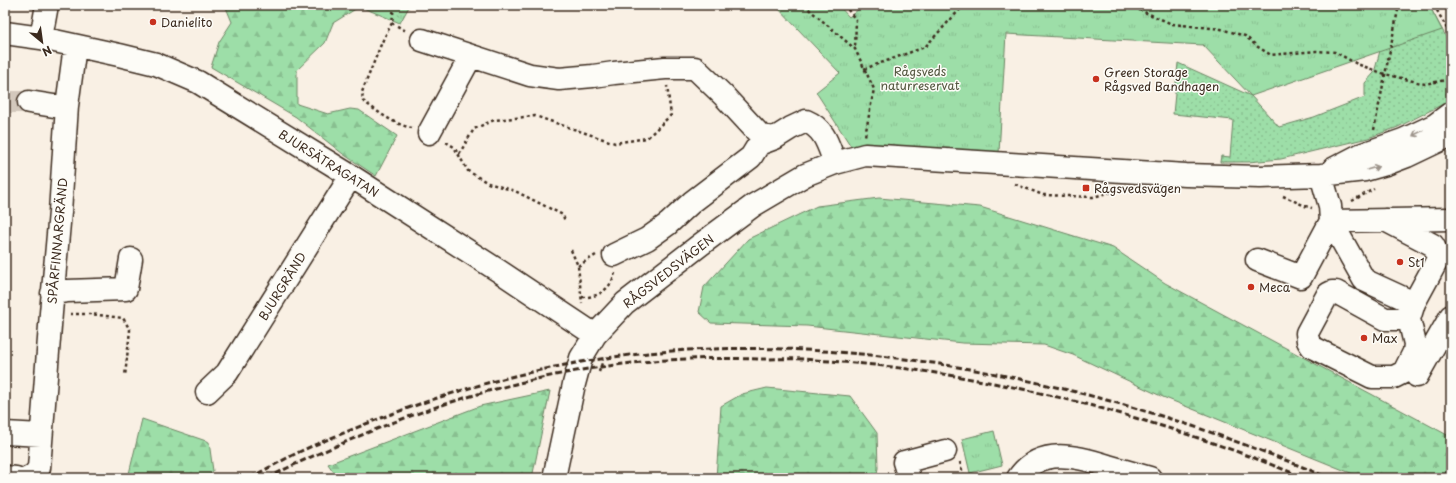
<svg xmlns="http://www.w3.org/2000/svg" width="1456" height="483" viewBox="0 0 1456 483" font-family="'Playpen Sans',sans-serif">
<defs>
<pattern id="grass-dots" width="8" height="8" patternUnits="userSpaceOnUse"><rect width="8" height="8" fill="#9ddea8"/><path d="M2 2h.1M6 6h.1" fill="none" stroke="#88bf90" stroke-width="1.8" stroke-linecap="round"/></pattern>
<pattern id="forest-firs" width="22" height="20" patternUnits="userSpaceOnUse"><rect width="22" height="20" fill="#9ddea8"/><path d="M5 1l3.5 6h-7zM16 11l3.5 6h-7z" fill="#88bf90"/></pattern>
<pattern id="park-tufts" width="24" height="20" patternUnits="userSpaceOnUse"><rect width="24" height="20" fill="#9ddea8"/><path d="M3 7l-1-3M5 7V3M7 7l1-3M15 17l-1-3M17 17v-4M19 17l1-3" fill="none" stroke="#88bf90"/></pattern>
</defs>
<rect width="100%" height="100%" fill="#f9f0e4"/>
<filter id="ink" filterUnits="userSpaceOnUse"><feTurbulence type="fractalNoise" baseFrequency=".025" numOctaves="2"/><feDisplacementMap in="SourceGraphic" scale="8" xChannelSelector="R" yChannelSelector="G"/><feConvolveMatrix kernelMatrix="1 2 1 2 8 2 1 2 1" color-interpolation-filters="sRGB"/></filter>
<g filter="url(#ink)">
<!-- grass -->
<path fill="url(#grass-dots)" stroke="#6c8463" d="M1429 5 1451 46V97L1445 103 1398 127 1368 138 1281 159 1248 162H1220L1221 156 1230 157 1233 120 1173 114 1178 63 1251 96 1279 127 1314 117 1365 97V83L1374 73 1381 47Z"/>
<!-- forest -->
<path fill="url(#forest-firs)" stroke="#6c8463" d="M225 5H362L333 23 325 43 297 70V104L328 114 350 109 359 110 397 136 376 176 343 154 296 117 211 67 219 42 232 22Z
M879 198 980 207 1113 248 1165 283 1451 437V478H1363L1163 397 1073 355 1044 345 962 343 807 326 711 323 699 312 704 287 748 239 817 206Z
M767 388 850 396 877 433 878 468 876 478H716L721 406 742 394Z
M550 391 532 478H338L328 464 480 406Z
M142 419 209 442 213 471 206 478H128Z"/>
<!-- park -->
<path fill="url(#park-tufts)" stroke="#6c8463" d="M356 5H410L400 23Z
M775 5H838L849 17 864 5H1429L1442 30 1251 96 1203 45 1006 34 999 153 854 151 816 92 840 73Z
M994 431 1002 465 970 473 962 439Z"/>
<g fill="none" stroke-linecap="round" stroke-linejoin="round">
<!-- minor-tunnel -->
<path stroke="#d3c8bc" stroke-width="22" stroke-dasharray="22 11" stroke-linecap="butt" d="M5 102H29"/>
<!-- minor casing -->
<g stroke="#3b2a1e" stroke-width="25">
<path id="minor" d="M5 33 41 38 119 55 156 64 198 82 351 176 499 271 595 335
M41 38 47 5
M422 40 530 75 559 79 593 76 614 73 665 68H695L723 95 761 136 775 138 791 128 806 121C825 129 828 145 835 163
M29 102 54 106H67
M429 133 471 56
M1333 169 1360 155 1403 140 1435 125 1451 113
M1321 175 1330 206 1331 221 1364 280 1414 303 1439 257 1433 245 1385 220
M1331 221 1451 219
M614 255 647 239 668 224 692 202 751 157 759 144 775 138
M1257 260 1301 277 1331 221
M52 293 67 291 126 289 131 259
M1409 319 1415 344 1414 352 1404 372 1394 377H1372L1312 347 1308 341 1307 333 1328 294 1332 292H1336L1385 319H1409L1414 303
M1417 376 1451 316
M207 392 227 373 351 176
M5 433 41 435
M5 477 16 478
M28 478 34 475 39 468 51 313 60 212 67 106 75 46
M554 478 574 384 581 358 595 335 625 303 700 245 754 205 805 175 835 163 865 155 1186 175 1260 177 1321 175 1365 170 1386 164 1407 156 1451 135
M909 478 904 462 945 451
M1018 478C1040 446 1077 456 1108 466 1122 470 1136 474 1150 478"/>
</g>
<!-- path -->
<path stroke="#3b2a1e" stroke-width="2.5" stroke-dasharray="3 3" stroke-linecap="butt" d="M394 5 392 23 406 31
M804 5 855 49 874 89 865 136
M844 5 856 20 855 48
M1128 5 1172 24 1221 29 1245 36 1258 47 1271 55 1316 51 1335 52 1357 64 1385 74 1425 84 1451 79
M1434 5 1451 36
M392 23 382 42 362 92 363 101C378 112 393 124 412 128
M864 69 925 47 964 5
M1374 130 1399 5
M446 142 454 147 468 171 488 183 515 191 563 215 565 222
M459 154 474 129 494 120 535 116 615 143 647 138 671 115 667 86
M1015 184 1043 195 1093 197 1115 191
M1283 196 1305 206 1312 208
M1352 201 1374 189
M571 250 578 266 582 303
M578 266 596 255
M582 297C598 298 611 289 615 273
M70 314H90L123 318 130 330 125 376
M599 372 603 360
M960 462 964 478"/>
<!-- minor -->
<use href="#minor" stroke="#fdfcf7" stroke-width="22"/>
<!-- rail -->
<path stroke="#3b2a1e" stroke-width="3" stroke-dasharray="6 3" stroke-linecap="butt" d="M250 478C266 469 283 460 299 452 316 444 334 437 351 430 419 402 488 380 560 366 771 324 1006 362 1207 431 1248 446 1288 460 1328 478
M268 478C292 465 317 454 341 444 436 402 539 372 642 362 682 358 721 358 761 359 778 359 797 358 814 360 983 370 1149 414 1305 478"/>
</g>
<!-- one-way arrows -->
<defs><path id="oneway-shaft" d="M-6 0H5M1.5-3L5.5 0L1.5 3" fill="none" stroke-width="1.6" stroke-linecap="round" stroke-linejoin="round"/></defs>
<g stroke="#9c938a">
<use href="#oneway-shaft" transform="translate(1418 133) rotate(154)"/>
<use href="#oneway-shaft" transform="translate(1373 168) rotate(-16)"/>
</g>
</g>
<!-- markers -->
<g fill="#c8321e" stroke="#fdfcf7" stroke-width="1.5">
<circle cx="153" cy="22" r="4"/>
<circle cx="1096" cy="79" r="4"/>
<rect x="1082" y="184" width="8" height="8" rx="2"/>
<circle cx="1400" cy="262" r="4"/>
<circle cx="1251" cy="287" r="4"/>
<circle cx="1364" cy="338" r="4"/>
</g>
<g text-anchor="middle" dominant-baseline="central" stroke-width="3" stroke-linejoin="round" paint-order="stroke">
<!-- poi labels -->
<g font-size="12" fill="#3b2a1e" stroke="#fdfcf7" text-anchor="start">
<text x="161" y="22">Danielito</text>
<text x="1104" y="72">Green Storage<tspan x="1104" dy="14">Rågsved Bandhagen</tspan></text>
<text x="1094" y="188">Rågsvedsvägen</text>
<text x="1408" y="262">St1</text>
<text x="1259" y="287">Meca</text>
<text x="1372" y="338">Max</text>
</g>
<!-- park labels -->
<g font-size="12" fill="#545740" stroke="#fdfcf7">
<text x="920" y="71">Rågsveds<tspan x="920" dy="14">naturreservat</tspan></text>
</g>
<!-- street labels -->
<g font-size="12" fill="#3b2a1e" stroke="#fdfcf7">
<text transform="translate(329 163) rotate(32)">BJURSÄTRAGATAN</text>
<text transform="translate(57 241) rotate(-85)">SPÅRFINNARGRÄND</text>
<text transform="translate(668 271) rotate(-38)">RÅGSVEDSVÄGEN</text>
<text transform="translate(282 286) rotate(-58)">BJURGRÄND</text>
</g>
</g>
<!-- margin -->
<rect width="1456" height="483" fill="none" stroke="#fdfcf7" stroke-width="20"/>
<rect x="10" y="10" width="1436" height="463" fill="none" stroke="#3b2a1e" stroke-width="1.5" filter="url(#ink)"/>
<!-- north arrow -->
<g transform="translate(42 42) rotate(151)" stroke="#fdfcf7" stroke-width="3" paint-order="stroke">
<path d="M0-3L7 15L0 10L-7 15Z" fill="#3b2a1e"/>
<text y="-6" font-size="11" font-weight="bold" text-anchor="middle" fill="#3b2a1e">N</text>
</g>
</svg>
